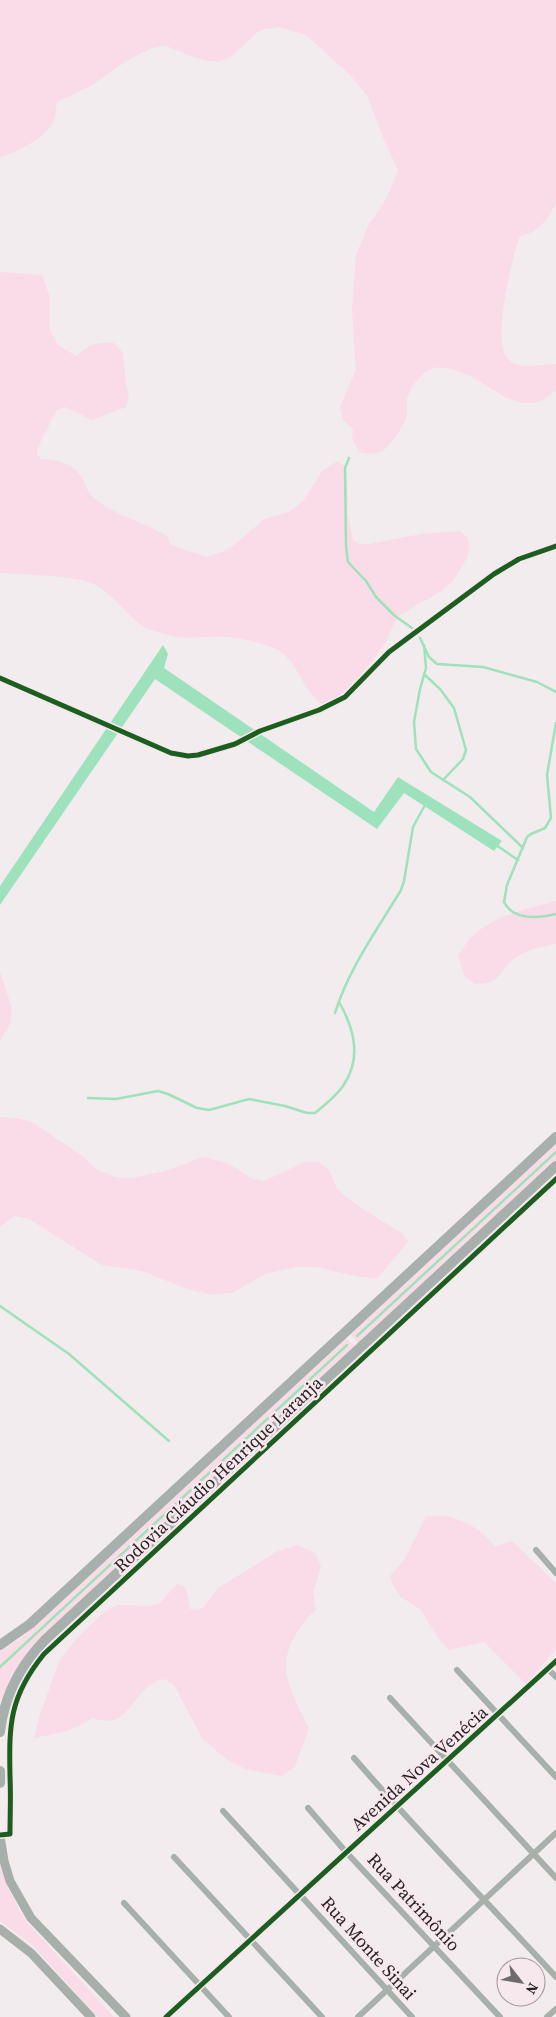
<svg xmlns="http://www.w3.org/2000/svg" width="556" height="2017" viewBox="0 0 556 2017" font-family="'Source Serif 4',serif">
<rect width="100%" height="100%" fill="#f2ecee"/>
<!-- green -->
<path fill="#f9dce7" d="M0 0H556V204C547 219 539 233 520 236 512 257 491 344 508 359 521 371 540 364 556 364V390C518 428 485 372 446 368 442 368 438 367 434 368 420 374 412 384 407 398 406 403 408 409 407 414 406 423 390 447 382 451 374 455 367 454 360 452L352 439 353 429 343 420 340 407 356 370 352 310 356 255 367 228 386 199 398 170 384 140 367 96 350 75 306 35 279 27 260 30 232 56 219 62 202 60 166 46 152 48 128 60 89 87 57 102C56 108 56 116 53 122 46 139 16 151 0 158Z
M0 272 42 275 50 298V330L58 345 76 356C88 345 97 342 114 343L123 353 126 384 129 397 126 407 92 420 65 407 56 411 37 449V454L41 459C59 460 75 463 83 480 86 486 88 493 93 497 114 516 143 521 167 536L170 545 207 557 224 551 237 543 264 519 289 512 303 501 322 471 338 461 344 465 347 474 348 515 353 540 360 544H369L421 534 460 531 467 537 470 545 468 556 453 581 441 591 400 615 394 624 385 644 357 680 332 702 323 705C303 693 299 662 278 650 261 641 229 636 211 637 202 637 193 638 184 638 174 637 164 634 154 631 131 625 115 593 91 583 71 575 24 575 0 573Z
M556 901V944C543 946 526 950 515 958 497 972 502 984 475 984L465 977 458 956C462 950 466 943 471 937 494 915 527 909 556 901Z
M0 971 12 1009 10 1024 0 1041Z
M0 1117 20 1119 32 1122 81 1155 98 1170 115 1177 132 1178 165 1171 203 1157 227 1163 253 1179 264 1181 305 1162H319L329 1170 337 1189 355 1204 403 1234 408 1242 377 1279 355 1276 317 1267H296L265 1274 232 1293 213 1295 187 1289 142 1271 102 1265 29 1219 14 1216 0 1227Z
M556 1143V1160L358 1343 350 1334Z
M346 1338 355 1347 33 1645 11 1677 0 1703V1651L17 1641 34 1627Z
M426 1516C434 1516 443 1515 450 1517 466 1521 486 1533 495 1547L512 1541 556 1583V1649L526 1684 484 1642 449 1650 438 1638 421 1610 401 1597 393 1585 390 1576 405 1559Z
M298 1545 315 1553 321 1566 313 1593 316 1610C300 1624 286 1645 286 1667 285 1680 302 1716 309 1728L295 1767 282 1776 245 1769 228 1760 203 1740 174 1685 164 1679C138 1683 132 1719 108 1721 103 1721 97 1719 92 1718 76 1731 54 1734 34 1738L41 1711 60 1659 77 1638 105 1611 118 1605 147 1606 159 1604 177 1584 186 1588 190 1609 197 1610 204 1607 218 1588 278 1551Z
M0 1859 8 1888 25 1920 114 2017H98L32 1945 0 1921Z"/>
<!-- water -->
<path fill="#9ee1bd" d="M163 645 168 654 164 668 374 812 398 777 502 841 494 851 404 793 377 829 155 679 0 905V886Z"/>
<g fill="none" stroke-linecap="round" stroke-linejoin="round">
<!-- stream -->
<path stroke="#9ee1bd" stroke-width="2.5" d="M349 458 345 468 346 546 348 562 366 581 376 597 395 616 412 628
M420 638 429 657 437 664 483 667 537 682 556 692
M424 645 426 668 420 689 414 722 416 749 431 772 470 797 523 848
M424 674 440 689 454 708 466 750 463 759 443 780
M556 723 547 775 551 818 545 828 531 834 527 837 507 885 504 902C513 921 540 918 556 914
M496 845 518 860
M335 1013C349 968 377 930 401 890L404 881 413 827 425 805
M88 1098 116 1099 158 1091 168 1094 197 1108 209 1110 249 1099 285 1106 307 1113H315C325 1105 336 1096 343 1086 362 1059 354 1028 339 1002
M0 1306 69 1354 169 1441
M357 1336 556 1152
M0 1667 347 1345"/>
<!-- street -->
<path stroke="#a7b0ab" stroke-width="6" d="M0 678 171 753 188 756 198 755 235 744 260 731 319 710 345 697 389 652 494 574 519 559 556 546
M536 1550 556 1573
M548 1669 556 1677
M457 1670 556 1777
M390 1698 556 1878
M354 1758C419 1833 489 1904 556 1977
M308 1808 346 1852 500 2017
M223 1811 412 2017
M174 1857 322 2017
M124 1903 229 2017
M166 2017 556 1661
M358 2017 556 1833
M547 2017 556 2009"/>
<!-- secondary -->
<path stroke="#a6afaa" stroke-width="9" d="M0 1836 4 1861 10 1881 31 1918 126 2017
M0 1929 31 1953 91 2017"/>
<!-- primary -->
<path stroke="#a7b0ac" stroke-width="10" d="M0 1645 30 1624 556 1137
M0 1732C4 1696 20 1666 45 1640L556 1166
M0 1771V1783"/>
<!-- cycleway casing -->
<g stroke="#f6e8ed" stroke-width="8">
<path id="cycleway" d="M0 678 171 753 188 756 198 755 235 744 260 731 319 710 345 697 389 652 494 574 519 559 556 546
M0 1835 10 1834C10 1815 11 1796 10 1776 9 1725 9 1697 44 1654L556 1179
M166 2017 556 1661"/>
</g>
<!-- cycleway -->
<use href="#cycleway" stroke="#1b5e20" stroke-width="5"/>
</g>
<g text-anchor="middle" dominant-baseline="central" stroke-width="5" stroke-linejoin="round" paint-order="stroke">
<!-- street labels -->
<g font-size="18" fill="#272224" stroke="#f6e8ed">
<text transform="translate(218 1474) rotate(-43)">Rodovia Cláudio Henrique Laranja</text>
<text transform="translate(419 1768) rotate(-42)">Avenida Nova Venécia</text>
<text transform="translate(414 1902) rotate(47)">Rua Patrimônio</text>
<text transform="translate(369 1948) rotate(48)">Rua Monte Sinai</text>
</g>
</g>
<!-- north arrow -->
<g transform="translate(521 1982) rotate(121)"><circle r="24" fill="#f6e8ed" stroke="#a3999d"/>
<path d="M0-4L9 19L0 12L-9 19Z" fill="#6e696b"/>
<text y="-8" font-size="14" font-weight="bold" text-anchor="middle" fill="#272224">N</text>
</g>
</svg>
